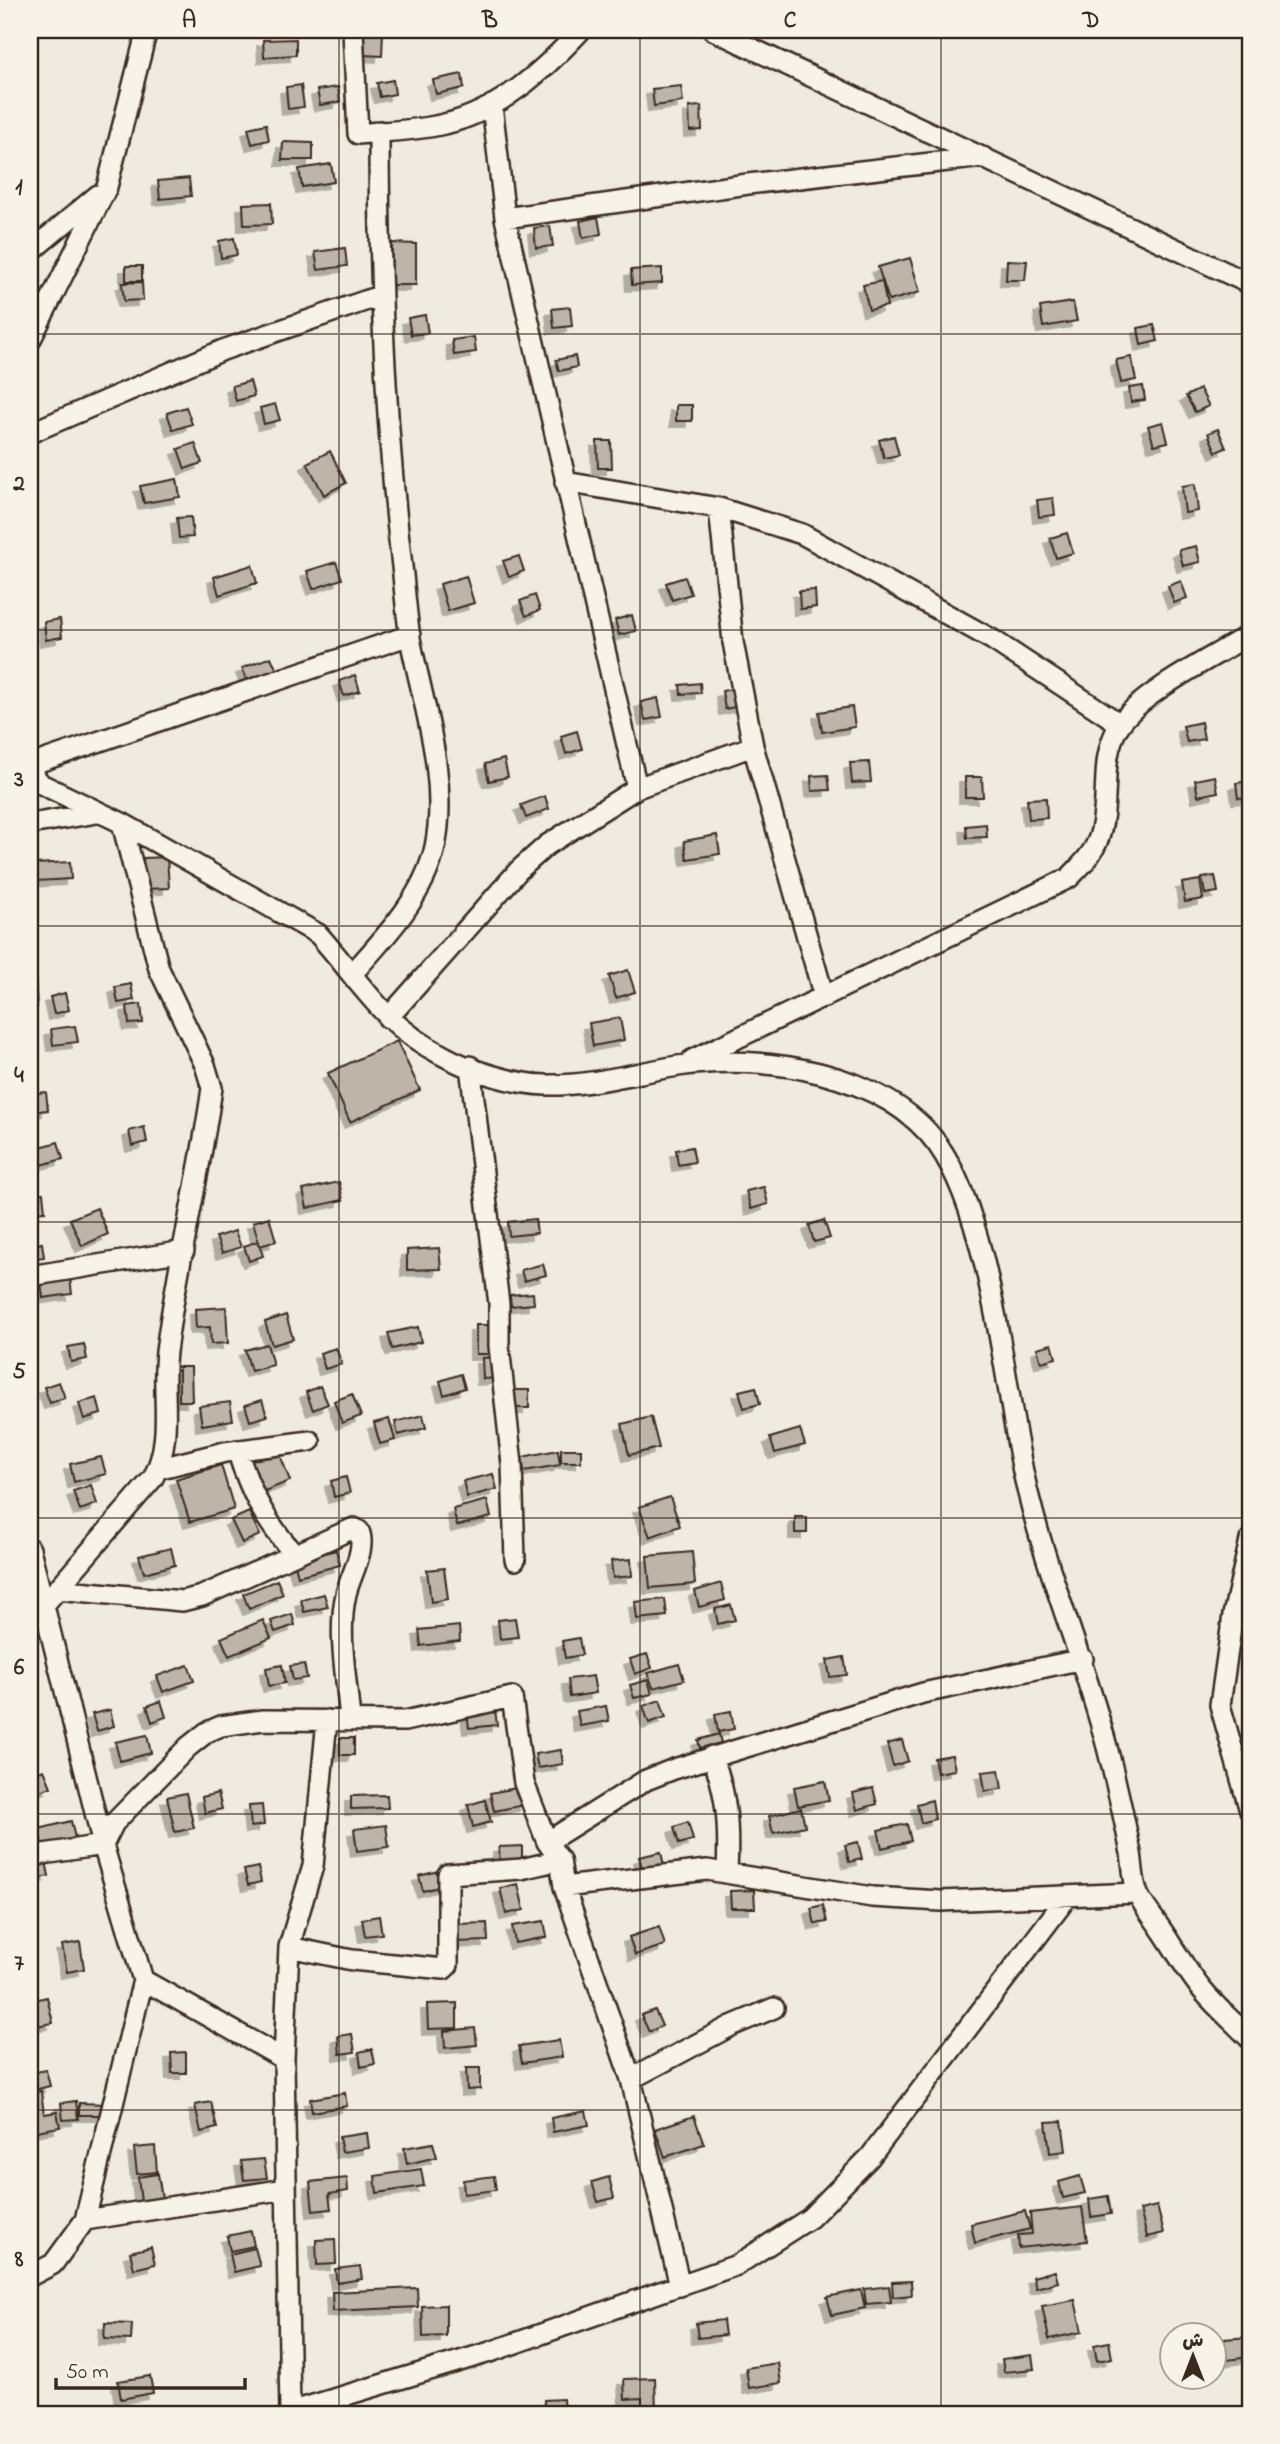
<svg xmlns="http://www.w3.org/2000/svg" width="1280" height="2444" viewBox="0 0 1280 2444" font-family="'Indie Flower','Playpen Sans Arabic',sans-serif">
<defs>
<filter id="shadow"><feDropShadow dx="-6" dy="6" stdDeviation="0" flood-color="#0004"/></filter>
</defs>
<rect width="100%" height="100%" fill="#efebe0"/>
<filter id="ink" filterUnits="userSpaceOnUse"><feTurbulence type="fractalNoise" baseFrequency=".0143" numOctaves="2"/><feDisplacementMap in="SourceGraphic" scale="14" xChannelSelector="R" yChannelSelector="G"/><feConvolveMatrix kernelMatrix="1 2 1 2 8 2 1 2 1" color-interpolation-filters="sRGB"/></filter>
<g filter="url(#ink)">
<!-- building -->
<path fill="#bdb5aa" stroke="#3b2a1e" stroke-width="2" filter="url(#shadow)" d="M364 30H383L382 56 363 55Z
M296 39V55L264 57 263 40Z
M462 74 464 88 436 94 433 80Z
M393 80 395 94 380 97 377 83Z
M301 85 304 107 288 109 286 87Z
M681 86 683 102 654 106 652 89Z
M338 87 340 102 320 105 317 90Z
M701 106 702 130 690 131 689 107Z
M266 124 269 140 252 144 248 128Z
M283 142 313 143V160H282Z
M331 164 334 182 302 187 299 169Z
M189 178 191 196 160 199 158 181Z
M271 203 272 224 244 225 243 204Z
M598 217 601 234 583 238 580 221Z
M550 226 553 246 536 248 534 228Z
M234 238 237 255 221 258 219 241Z
M392 243 416 244V285H391Z
M345 248 347 266 318 270 315 252Z
M910 258 920 292 889 301 878 267Z
M1007 260 1027 261 1025 280H1006Z
M126 266H142V281H126Z
M662 268V283L632 285 631 270Z
M882 281 887 306 869 310 863 285Z
M142 282 143 300 124 301 122 283Z
M1073 302 1077 321 1043 327 1040 307Z
M570 307 572 326 554 328 552 309Z
M425 315 428 333 411 335 408 318Z
M1154 325 1158 341 1141 345 1138 328Z
M474 337 476 352 454 355 452 340Z
M575 356 577 367 559 371 556 360Z
M1131 357 1136 380 1121 383 1116 360Z
M250 381 254 396 236 401 232 386Z
M1143 386 1145 400 1131 402 1129 388Z
M1200 389 1209 406 1195 412 1186 396Z
M275 404 280 420 264 424 260 408Z
M676 405H692V421H676Z
M186 407 192 424 173 430 167 413Z
M1163 422 1168 442 1154 445 1148 426Z
M1218 429 1226 448 1216 452 1208 433Z
M894 436 899 455 884 458 879 440Z
M597 441H611L612 468H598Z
M195 443 202 463 185 469 178 449Z
M330 451 346 483 324 495 307 463Z
M177 479 180 497 144 503 140 486Z
M1195 484 1198 511 1185 513 1182 486Z
M1053 498 1055 515 1039 517 1037 500Z
M191 517 193 537 179 538 177 518Z
M1067 533 1073 553 1056 558 1050 538Z
M1196 546 1200 562 1183 566 1179 550Z
M519 556 524 571 509 577 503 561Z
M336 562 342 579 313 589 307 571Z
M252 565 257 583 219 595 214 577Z
M466 576 474 603 448 611 440 584Z
M685 577 691 594 672 600 666 583Z
M1181 581 1187 598 1174 603 1168 586Z
M815 590 816 607 800 609 799 591Z
M535 595 540 610 526 616 520 601Z
M632 615 636 631 619 635 615 620Z
M60 619 62 637 46 640 44 622Z
M271 657 277 671 248 683 242 668Z
M355 675 360 691 344 696 339 681Z
M700 683 701 693 681 694 680 685Z
M737 688 740 706 725 709 722 691Z
M658 698 662 717 645 720 641 702Z
M852 707 855 727 822 732 819 712Z
M1201 722 1204 739 1187 742 1183 726Z
M577 731 582 749 566 754 561 736Z
M504 759 508 777 489 781 485 764Z
M869 762 871 782 852 783 850 763Z
M828 775 830 790 812 791 811 776Z
M1215 776 1218 792 1198 796 1195 780Z
M965 777H982L983 797H965Z
M1250 781V797L1238 798 1236 783Z
M545 796 549 809 526 818 521 805Z
M1046 798 1047 818 1029 819 1027 799Z
M986 824 987 837 967 838 966 826Z
M717 835 720 854 687 859 684 841Z
M167 857 169 888 145 889 143 858Z
M70 862 71 879 37 881 36 864Z
M1215 876 1218 892 1205 894 1202 878Z
M1200 880 1203 899 1185 902 1182 883Z
M628 970 635 992 616 998 609 976Z
M30 975H35L37 1008 30 1009Z
M131 984 134 1000 118 1003 115 987Z
M65 993 69 1010 54 1014 50 997Z
M141 1004 143 1023 129 1024 127 1006Z
M620 1018 624 1040 593 1046 589 1023Z
M75 1026 78 1042 53 1045 51 1029Z
M397 1041 420 1090 350 1122 328 1073Z
M46 1092 48 1110 30 1112V1094Z
M144 1127 147 1142 132 1146 129 1131Z
M58 1142 63 1159 34 1167 30 1150Z
M692 1147 695 1162 678 1165 676 1150Z
M339 1182 343 1200 307 1208 303 1190Z
M764 1187 768 1204 751 1209 746 1191Z
M43 1193 45 1211 30 1212V1194Z
M97 1208 108 1234 82 1246 70 1219Z
M269 1217 276 1241 260 1246 253 1222Z
M535 1219 537 1233 509 1236 508 1222Z
M824 1220 830 1238 814 1242 809 1225Z
M235 1231 241 1247 222 1253 216 1237Z
M258 1241 263 1256 249 1261 244 1246Z
M42 1243 44 1257 30 1259V1245Z
M439 1248 441 1269 407 1270V1250Z
M543 1264 546 1275 524 1281 521 1270Z
M70 1278 72 1294 43 1298 41 1282Z
M533 1293 534 1304 511 1306 510 1295Z
M226 1307 228 1343 211 1344 210 1327 196 1328 195 1309Z
M286 1315 293 1339 272 1345 265 1322Z
M476 1325H494V1354H476Z
M418 1327 421 1342 392 1349 388 1333Z
M84 1344 87 1359 71 1362 68 1347Z
M267 1344 273 1365 251 1371 245 1350Z
M1052 1344 1056 1358 1041 1362 1037 1348Z
M336 1348 342 1364 325 1369 320 1353Z
M497 1357 499 1378 483 1379 482 1358Z
M179 1367H191L192 1401H179Z
M461 1374 465 1388 444 1395 440 1381Z
M59 1382 65 1398 50 1403 44 1387Z
M320 1386 328 1404 313 1410 306 1392Z
M756 1387 760 1404 744 1408 739 1391Z
M513 1390H529V1408H513Z
M352 1394 361 1416 342 1423 334 1401Z
M97 1398 101 1414 84 1419 79 1403Z
M262 1400 267 1416 250 1421 245 1405Z
M230 1402 233 1420 202 1425 199 1406Z
M423 1415 426 1428 398 1435 395 1422Z
M651 1417 659 1448 629 1455 622 1424Z
M389 1419 395 1440 380 1444 374 1423Z
M800 1429 805 1445 775 1453 770 1438Z
M561 1449H581V1462H561Z
M558 1450 560 1465 524 1471 522 1457Z
M279 1452 290 1481 262 1492 251 1461Z
M101 1457 106 1474 74 1482 70 1464Z
M221 1465 234 1509 190 1522 176 1479Z
M493 1474 497 1489 467 1497 463 1481Z
M346 1477 350 1493 334 1497 331 1481Z
M91 1485 97 1504 80 1510 73 1491Z
M670 1497 680 1526 650 1537 639 1507Z
M487 1500 491 1517 457 1526 453 1509Z
M249 1512 260 1535 242 1543 231 1520Z
M795 1517H807V1533H795Z
M171 1548 175 1565 144 1573 139 1556Z
M336 1550 340 1565 298 1576 294 1561Z
M692 1552 695 1584 650 1588 647 1556Z
M631 1559 632 1576 613 1578 611 1561Z
M444 1568 448 1599 431 1602 427 1570Z
M277 1580 283 1594 249 1609 243 1594Z
M721 1583 725 1600 699 1607 695 1591Z
M324 1594 328 1607 304 1612 301 1600Z
M665 1599 667 1616 637 1619 635 1602Z
M731 1605 735 1620 718 1624 715 1609Z
M292 1614 295 1625 275 1632 271 1621Z
M515 1618 518 1637 500 1639 498 1620Z
M263 1620 271 1638 229 1656 221 1638Z
M459 1626 460 1641 421 1646 419 1630Z
M579 1638 582 1655 565 1658 562 1641Z
M647 1654 652 1668 635 1674 630 1659Z
M844 1657 847 1675 830 1677 827 1660Z
M304 1664 307 1678 293 1680 290 1666Z
M679 1664 684 1680 653 1688 648 1673Z
M188 1665 194 1681 163 1692 157 1676Z
M282 1665 285 1683 269 1686 266 1668Z
M593 1676 596 1693 570 1697 568 1679Z
M648 1680 652 1694 634 1698 630 1685Z
M660 1700 666 1717 649 1723 643 1706Z
M161 1701 166 1717 152 1722 147 1706Z
M606 1706 609 1721 580 1726 577 1711Z
M495 1709 497 1725 469 1728 467 1712Z
M110 1710 114 1726 97 1731 92 1714Z
M731 1711 734 1729 718 1732 715 1714Z
M719 1734 721 1743 700 1748 698 1740Z
M147 1735 151 1753 120 1761 115 1742Z
M340 1738H354V1755H340Z
M902 1740 908 1761 893 1766 887 1744Z
M561 1750 563 1764 538 1768 535 1754Z
M952 1755 955 1770 937 1773 934 1758Z
M44 1770 51 1787 30 1795V1775Z
M999 1770 1002 1789 985 1791 982 1772Z
M825 1781 829 1800 798 1806 794 1787Z
M522 1787 525 1805 494 1811 490 1793Z
M873 1788 877 1804 857 1810 853 1793Z
M186 1793 194 1828 175 1832 167 1797Z
M218 1793 222 1809 205 1813 202 1797Z
M387 1795 388 1808 351 1809V1796Z
M485 1800 491 1822 473 1827 468 1805Z
M932 1800 935 1819 921 1823 917 1804Z
M262 1805 264 1825 251 1827 249 1806Z
M801 1808 805 1826 773 1833 769 1816Z
M71 1821 75 1838 42 1846 39 1829Z
M688 1822 693 1840 679 1844 674 1827Z
M907 1824 911 1841 882 1848 878 1830Z
M386 1825 389 1847 357 1851 354 1829Z
M858 1842 862 1859 849 1862 845 1845Z
M522 1846V1864L500 1866 499 1847Z
M661 1852 664 1866 643 1871 639 1857Z
M46 1861 49 1876 30 1880V1865Z
M258 1867 261 1882 248 1885 244 1870Z
M438 1871 442 1886 423 1891 419 1876Z
M518 1884 524 1910 506 1914 500 1888Z
M754 1890 755 1908H731L730 1891Z
M823 1905 827 1922 815 1924 811 1908Z
M379 1916 382 1934 365 1936 362 1919Z
M544 1921 547 1937 515 1943 512 1926Z
M487 1923 488 1941 456 1942V1924Z
M659 1927 665 1945 635 1955 629 1937Z
M80 1942 84 1969 67 1972 62 1945Z
M47 1997 53 2023 36 2026 30 2001Z
M457 2003V2028L428 2029 427 2004Z
M655 2010 662 2026 649 2032 641 2015Z
M475 2028 477 2045 445 2048 444 2031Z
M352 2034 355 2052 340 2054 338 2036Z
M559 2040 562 2057 522 2063 519 2046Z
M372 2049 375 2064 361 2067 359 2052Z
M186 2052V2073H172L171 2053Z
M466 2068H480V2089L467 2090Z
M46 2070 50 2086 30 2091V2073Z
M41 2091 44 2114 57 2112 60 2127 30 2132V2093Z
M345 2093 347 2106 312 2112 310 2099Z
M76 2101 78 2119 63 2120 61 2103Z
M211 2102 217 2128 201 2132 195 2105Z
M79 2103 106 2104 105 2115H79Z
M586 2111 589 2125 553 2132 551 2118Z
M694 2116 704 2144 665 2157 655 2129Z
M1062 2121 1066 2151 1050 2153 1046 2122Z
M367 2133 369 2148 342 2152 339 2137Z
M433 2143 437 2157 407 2164 404 2148Z
M155 2146 157 2172 137 2174 134 2148Z
M264 2159 267 2178 244 2180 241 2161Z
M421 2169 424 2186 377 2193 375 2176Z
M158 2174 162 2198 141 2202 138 2177Z
M494 2176 496 2190 464 2194 463 2180Z
M1080 2176 1085 2193 1063 2198 1059 2182Z
M609 2177 614 2198 598 2202 592 2182Z
M347 2178 348 2191 329 2194 331 2209 313 2211 310 2182Z
M1108 2196 1111 2214 1091 2217 1089 2199Z
M1157 2206 1164 2233 1147 2237 1140 2210Z
M1082 2207 1087 2241 1019 2248 1018 2235 1032 2234 1030 2213Z
M1025 2211 1030 2229 975 2243 971 2224Z
M251 2231 254 2246 230 2251 227 2236Z
M335 2239 336 2264 317 2265 316 2240Z
M151 2247 155 2264 134 2269 130 2252Z
M255 2248 260 2266 234 2272 230 2254Z
M360 2266 362 2279 337 2283 335 2269Z
M1055 2271 1058 2282 1036 2288 1033 2277Z
M911 2281 912 2295 893 2297 892 2282Z
M889 2286 891 2302 866 2304 864 2289Z
M417 2288 418 2307 333 2311 332 2292Z
M861 2290 865 2308 832 2315 827 2297Z
M1075 2300 1082 2332 1049 2339 1042 2306Z
M446 2305V2336L423 2337 422 2306Z
M723 2320 725 2335 698 2338 696 2323Z
M105 2323 132 2324 131 2340 104 2339Z
M1250 2337V2357L1227 2360 1224 2339Z
M1109 2342 1112 2358 1097 2361 1094 2345Z
M1032 2355 1034 2369 1004 2372 1002 2359Z
M778 2363 781 2383 749 2388 746 2368Z
M150 2376 153 2393 121 2399 118 2381Z
M655 2378 656 2414H642V2398L625 2399 624 2379Z
M563 2399 564 2414H545L544 2400Z"/>
<g fill="none" stroke-linecap="round" stroke-linejoin="round">
<!-- street casing -->
<g stroke="#3b2a1e" stroke-width="24">
<path id="street" d="M353 30 358 134C386 131 417 131 444 124 499 112 544 70 581 30
M713 30 1250 284
M492 105 505 218 748 184 983 157
M505 218 637 788
M30 252 98 195
M30 341 107 187 147 30
M30 433 223 350 379 296
M565 482 719 508 802 534 993 640 1120 724
M719 508 733 642 753 746 824 997
M30 765 410 635
M30 771 41 784 122 823 318 934C361 982 382 1024 442 1055 471 1071 513 1084 546 1085 591 1086 634 1073 678 1066 762 1053 886 1072 938 1145 987 1214 1003 1366 1019 1451 1037 1552 1081 1647 1107 1747 1116 1782 1124 1818 1131 1853 1133 1866 1133 1882 1138 1894 1143 1906 1154 1918 1161 1929 1175 1949 1187 1972 1203 1991 1217 2008 1235 2023 1250 2039
M30 824 97 813
M352 974C385 937 424 897 435 847 449 778 423 705 410 638 407 617 405 596 403 575 385 427 379 280 379 131
M388 1018 519 870 547 845 637 788 753 746
M692 1060 1069 878C1083 864 1097 850 1101 830 1110 795 1099 758 1119 726 1139 693 1216 656 1250 634
M470 1066 499 1304V1346L512 1464 515 1560
M30 1276 184 1251
M237 1450C250 1491 265 1522 294 1553
M157 1469 225 1452 310 1441
M1250 1540 1233 1615 1220 1705 1250 1811
M30 1549 103 1845 143 1980 85 2220 53 2264 30 2276
M57 1589 182 1601 202 1596 354 1528 359 1531C367 1549 350 1576 346 1594 337 1633 347 1680 350 1720
M30 1612 43 1606 153 1478C174 1438 161 1395 166 1352 177 1263 200 1176 212 1088L205 1065 159 969 122 823
M712 1756C728 1795 729 1831 727 1872
M547 1842 646 1780 674 1769 923 1693 1083 1659
M103 1845 114 1823 188 1747 207 1732 221 1726 263 1720 405 1721 512 1697 524 1783 547 1842 560 1860 564 1887 631 2079 680 2286
M30 1856 103 1845
M564 1887 707 1870 872 1897 941 1901 1137 1893
M289 1947 352 1960 444 1969 448 1965V1874L521 1869 560 1860
M143 1980 284 2059
M631 2079 731 2026 774 2008
M85 2220 286 2189
M290 2412 490 2352 737 2265 810 2218 870 2157 1068 1896
M290 2414 284 2059 289 1947 313 1866 327 1720"/>
</g>
<!-- street -->
<use href="#street" stroke="#f7f3e8" stroke-width="19"/>
</g>
</g>
<!-- grid -->
<path fill="none" stroke="#3b2a1e" stroke-width="2" stroke-opacity="0.55" d="M339 30V2414M640 30V2414M941 30V2414M30 334H1250M30 630H1250M30 926H1250M30 1222H1250M30 1518H1250M30 1814H1250M30 2110H1250"/>
<!-- margin -->
<rect width="1280" height="2444" fill="none" stroke="#f7f3e8" stroke-width="77"/>
<!-- north arrow -->
<g transform="translate(1193 2356)"><circle r="33" fill="#f7f3e8" stroke="#aca397" stroke-width="2"/>
<path d="M0-5L12 26L0 18L-12 26Z" fill="#3b2a1e"/>
<text y="-10" font-size="19" font-weight="bold" text-anchor="middle" fill="#3b2a1e">ش</text>
</g>
<!-- scale -->
<path d="M56 2378v10h189v-10" fill="none" stroke="#3b2a1e" stroke-width="3.5"/>
<text x="66" y="2378" font-size="21" fill="#3b2a1e" stroke="#f7f3e8" stroke-width="5" paint-order="stroke">50 m</text>
<rect x="38" y="38" width="1204" height="2368" fill="none" stroke="#3b2a1e" stroke-width="2.5"/>
<g font-size="23" text-anchor="middle" font-weight="bold" fill="#3b2a1e">
<text x="189" y="27">A</text>
<text x="490" y="27">B</text>
<text x="790" y="27">C</text>
<text x="1091" y="27">D</text>
<text x="19" y="194">1</text>
<text x="19" y="490">2</text>
<text x="19" y="786">3</text>
<text x="19" y="1082">4</text>
<text x="19" y="1378">5</text>
<text x="19" y="1674">6</text>
<text x="19" y="1970">7</text>
<text x="19" y="2266">8</text>
</g>
</svg>
